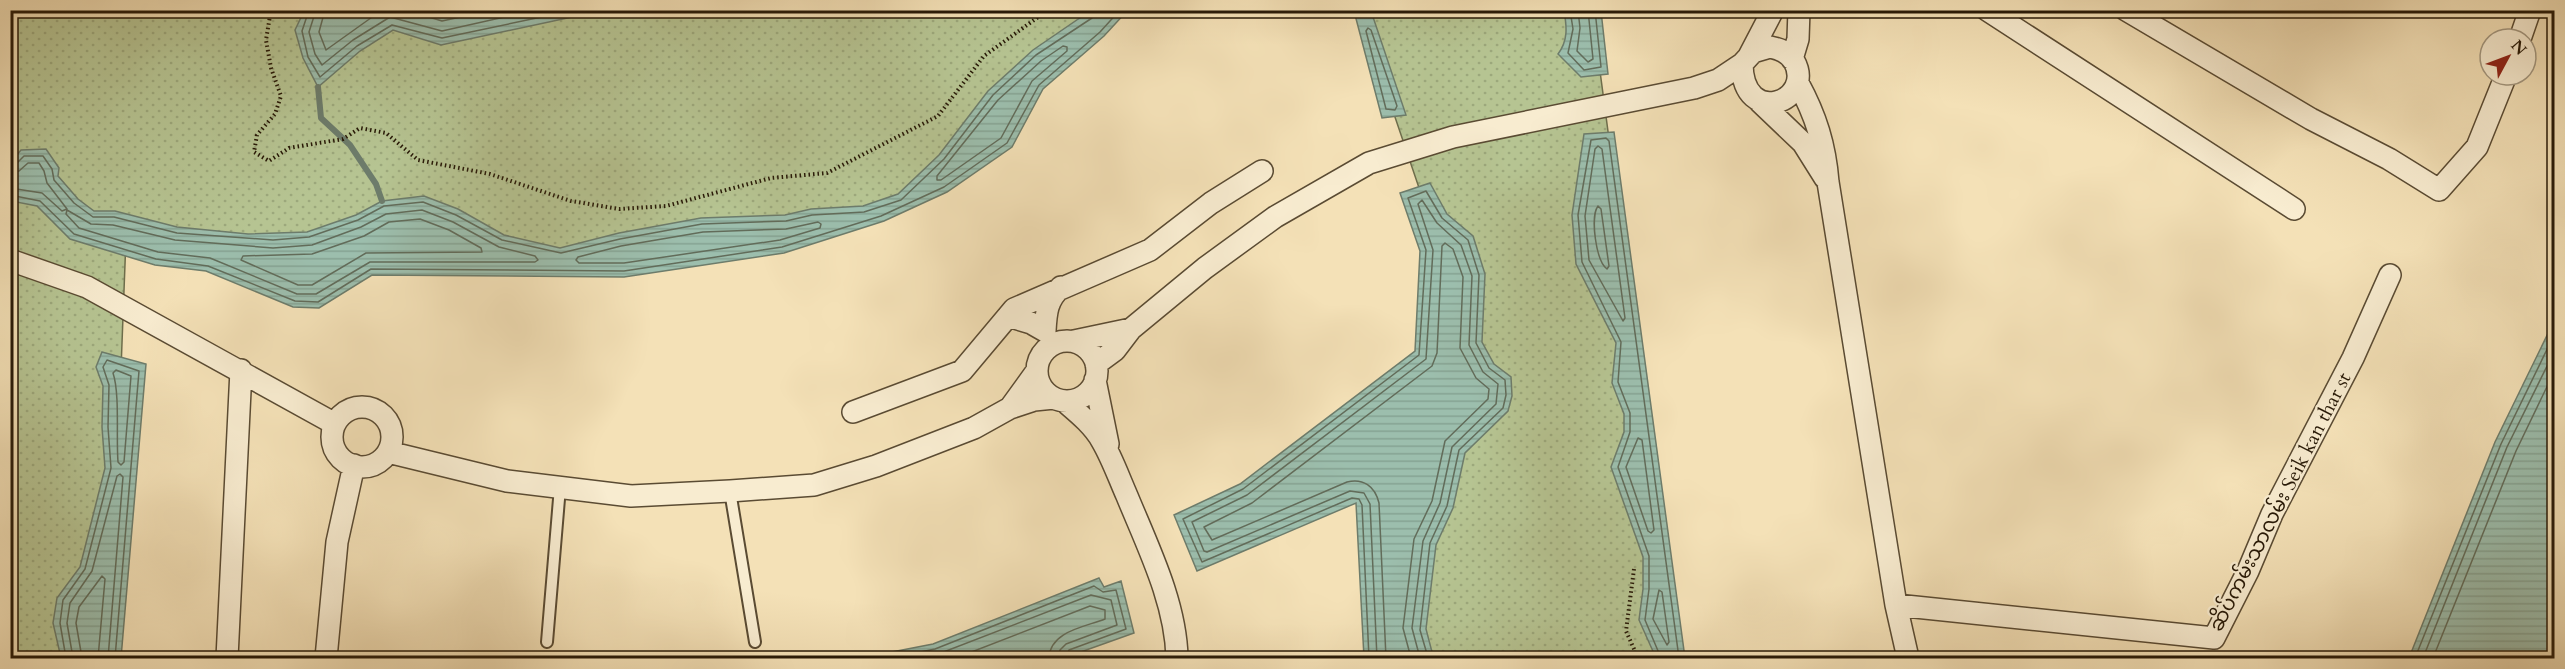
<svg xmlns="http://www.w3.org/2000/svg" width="2565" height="669" viewBox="0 0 2565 669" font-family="Cardo,'Noto Sans Myanmar',serif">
<defs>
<pattern id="grass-dots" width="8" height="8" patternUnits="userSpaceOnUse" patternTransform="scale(1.5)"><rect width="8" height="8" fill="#b6c492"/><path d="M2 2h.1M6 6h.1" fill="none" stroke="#9ca87c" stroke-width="1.8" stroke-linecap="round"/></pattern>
<pattern id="water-rules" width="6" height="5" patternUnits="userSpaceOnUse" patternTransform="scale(1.5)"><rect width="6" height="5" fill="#9cbead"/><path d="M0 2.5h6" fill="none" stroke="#86a393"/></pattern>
</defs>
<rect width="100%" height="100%" fill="#f4e1b7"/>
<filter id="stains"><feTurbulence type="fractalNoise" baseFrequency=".00333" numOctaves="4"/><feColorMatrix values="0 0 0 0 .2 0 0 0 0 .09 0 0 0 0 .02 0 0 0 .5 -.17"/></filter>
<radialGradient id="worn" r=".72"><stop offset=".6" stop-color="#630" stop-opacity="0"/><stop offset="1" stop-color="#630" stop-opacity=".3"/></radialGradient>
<!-- grass -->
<path fill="url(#grass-dots)" stroke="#6e6e4c" stroke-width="1.5" d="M10 11H1104L898 205 566 263 126 238 110 658H11Z
M1359 11H1592L1678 658H1384L1452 285Z"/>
<!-- water -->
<path fill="url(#water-rules)" stroke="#6d7c6b" stroke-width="1.5" d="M304 11V10L600 11 441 45 393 30 360 51 318 87 303 58 295 30Z
M1090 11H1127L1104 36 1043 89 1012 147 947 192 884 221 784 253 624 277 372 275 319 308 293 307 206 271 155 265 70 239 37 206 11 201V162L21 150 46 149 59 168 58 176 78 199 94 211H115L177 227 248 234 307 232 356 215 382 201 424 196 458 209 504 235 560 248 619 233 701 218 785 215 811 209 863 206 898 194 939 155 988 91 1033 50Z
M1354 11H1371L1406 115 1382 118Z
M1564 11H1601L1608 74 1581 77 1558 54C1568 41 1567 27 1564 11Z
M1614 132 1685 658H1656L1639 620 1643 589V557L1611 467 1624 432V414L1612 383 1616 343 1576 264 1572 215 1584 134Z
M1430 183 1447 214 1473 236 1485 274 1482 342 1494 364 1511 377 1512 396 1508 411 1465 453 1453 508 1436 545 1426 629 1432 652 1441 658H1364L1356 503 1197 571 1174 515 1240 484 1415 351 1420 251 1400 193Z
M2554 321V658H2409L2495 442Z
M102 352 146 364 121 658H61L53 623 57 598 80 567 105 468 102 427 103 386 96 367Z
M1099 578 1104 587 1121 581 1134 633 1064 658H861L933 644Z"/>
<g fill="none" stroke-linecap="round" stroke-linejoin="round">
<!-- shore -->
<path stroke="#626c5a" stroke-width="1.5" d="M309 10 302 31 308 57 320 77 357 46 392 25 442 38 575 10
M316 10 309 32 315 54 322 65 353 40 390 17 442 31 536 10
M325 10 319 32 326 50 382 10
M406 10 442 21 493 10
M1570 10 1573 29 1568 53 1584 70 1601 67 1595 10
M1578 10 1580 28 1577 51 1588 62 1593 59 1588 10
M1368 28 1371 30 1397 106 1395 110 1386 109 1366 31Z
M1063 46 1067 47V51L1032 81 1001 138 941 180H937V176L998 100 1041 61Z
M1598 146 1602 149 1625 318 1623 321 1589 260 1585 216 1595 149Z
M10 165 16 164 24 156H43L52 169 54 180 74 203 93 217H114L177 233 273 240 309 237 358 220 384 206 423 202 456 215 502 240 561 253 620 239 702 224 786 221 812 215 864 212 901 200 944 159 993 95 1036 55 1092 18 1094 10
M10 172 19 171 28 163H39L44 171 47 183 67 209 62 211 42 193 10 188
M10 195 40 201 74 234 156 259 208 266 295 301 318 302 371 269 624 271 782 247 881 216 944 187 1007 143 1039 85 1100 32 1120 10
M1598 206 1601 209 1609 266 1607 269C1596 261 1590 217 1598 206Z
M67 210 91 224 113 225 175 240 273 248 312 245 361 227 386 214 422 210 453 222 499 247 535 256 538 260 535 262H370L316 294H297L210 258 158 252 79 228 66 214Z
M420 219 449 230 481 248 482 252 366 253 312 285H298L241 260 243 256 312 254 364 236 389 222Z
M818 222 821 224 820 228 780 240 624 263H579L576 260 578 257 621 246 703 232 786 229Z
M116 370 131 376 124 462 121 465 118 462C116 437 120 394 113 373Z
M1638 438 1642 440 1654 530 1651 533 1648 531 1626 467Z
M1659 590 1662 592 1669 642 1667 645 1653 619Z
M66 658 60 623 63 600 85 569 111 468 108 427 109 385 103 367 107 360 139 371 115 658
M73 658 67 623 70 603 92 571 117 476 120 474 123 477 108 658
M82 658 76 623 79 607 102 576 105 579 98 658
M891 658 935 649 1094 586 1103 592 1116 590 1126 629 1069 650 1066 658
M928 658 1091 595 1111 600 1117 625 1066 644 1060 650 1058 658
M956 658 1090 606 1105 610V619C1085 627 1050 631 1049 658
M1369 658 1362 505 1359 499 1352 498 1202 562 1183 519 1243 489 1419 355 1426 250 1408 198 1426 191 1442 218 1468 240 1479 275 1476 343 1489 368 1505 380 1506 395 1503 408 1459 450 1447 506 1430 543 1420 630 1427 654 1431 658
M1377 658 1370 504 1364 493 1350 491 1207 552 1204 551 1192 522 1247 495 1426 359 1433 250 1418 204 1422 200 1437 223 1461 245 1472 276 1469 345 1483 372 1498 384 1496 404 1452 447 1440 503 1423 541 1412 628 1420 658
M1386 658 1379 503C1375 486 1363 478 1347 482L1212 540 1204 527 1252 503 1432 366 1437 353 1442 246 1445 243 1453 249 1463 277 1460 348 1476 378 1489 389 1488 399 1445 441 1432 501 1414 539 1403 628 1411 658
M1661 658 1645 620 1649 589V556L1618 467 1630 432V413L1618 382 1621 342 1582 262 1578 215 1591 140 1606 138 1609 141 1679 658
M2415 658 2501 444 2554 335
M2423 658 2507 447 2554 352
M2433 658 2516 451 2554 372"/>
<!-- stream -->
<path stroke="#6d7c6b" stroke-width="6" d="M318 87 321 118 350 145 376 184 382 201"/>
<!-- lane casing -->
<g stroke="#5a4b33" stroke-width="14">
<path id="lane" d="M730 491 755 642
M547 642 560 487"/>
</g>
<!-- street casing -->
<g stroke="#5a4b33" stroke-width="24">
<path id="street" d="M1987 10 2294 209
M2126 10 2311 119 2389 159 2439 190 2477 147 2506 75
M2520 39 2530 10
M1770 47C1780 49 1788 52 1794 61 1816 101 1743 129 1742 64L1753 52Z
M1749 56 1773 10
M1792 59 1798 39 1799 10
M1798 83C1816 116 1825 145 1828 182L1896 605 1908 658
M1760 102 1803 143 1825 178
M10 260 87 287 335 424
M1008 316 1031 323 1045 331C1046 312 1047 300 1061 287
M1131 329 1205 268 1275 217 1369 163 1453 137 1694 88 1718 80 1742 64
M1074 341 1131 329 1115 350 1096 364
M1037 371a30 30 0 1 1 60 0a30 30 0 1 1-60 0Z
M1036 372 1010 408 1034 400 1054 398
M1095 380 1108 444
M1064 401C1078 413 1093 425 1102 441 1112 458 1119 478 1127 496 1148 547 1176 603 1177 658
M332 437a30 30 0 1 1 60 0a30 30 0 1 1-60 0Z
M853 412 962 371 1014 309 1150 250 1211 203 1262 171
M388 452 507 481 631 496 730 491 814 485 876 466 974 428 1010 408
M1896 605 2214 638 2248 571 2272 514 2353 358 2390 275
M227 658 241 370
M326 658 337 542 354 465"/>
</g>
<!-- path -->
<path stroke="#271907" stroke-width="4" stroke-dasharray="1.5 3" stroke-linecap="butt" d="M271 10 266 40 271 68 281 96 275 114 257 135 254 152 269 161 289 148 343 139 360 128 386 133 418 160 490 174 571 201 619 209 666 206 771 178 827 173 938 116 984 56 1048 10
M1634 569 1626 631 1638 658"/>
<!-- lane -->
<use href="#lane" stroke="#f8ecd0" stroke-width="10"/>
<!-- street -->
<use href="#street" stroke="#f8ecd0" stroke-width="21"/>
</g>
<g text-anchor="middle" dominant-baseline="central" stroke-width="4.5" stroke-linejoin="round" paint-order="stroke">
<!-- street labels -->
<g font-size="20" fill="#271907" stroke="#f8ecd0">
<text transform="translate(2280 502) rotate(-63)">ဆိပ်ကမ်းသာလမ်း Seik kan thar st</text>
</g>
</g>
<!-- margin -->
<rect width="2565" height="669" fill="none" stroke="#f4e1b7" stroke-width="36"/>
<rect x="12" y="12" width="2541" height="645" fill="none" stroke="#271907" stroke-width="3"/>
<rect x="18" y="18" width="2529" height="633" fill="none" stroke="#271907" stroke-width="1.5"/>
<!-- north arrow -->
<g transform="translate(2508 57) rotate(49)"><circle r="28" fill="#f8ecd0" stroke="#a49880" stroke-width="1.5"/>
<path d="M0-4.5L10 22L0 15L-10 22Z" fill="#8f2418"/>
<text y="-9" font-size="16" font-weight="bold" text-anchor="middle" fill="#271907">N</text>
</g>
<rect width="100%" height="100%" filter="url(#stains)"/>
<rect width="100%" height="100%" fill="url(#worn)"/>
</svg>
